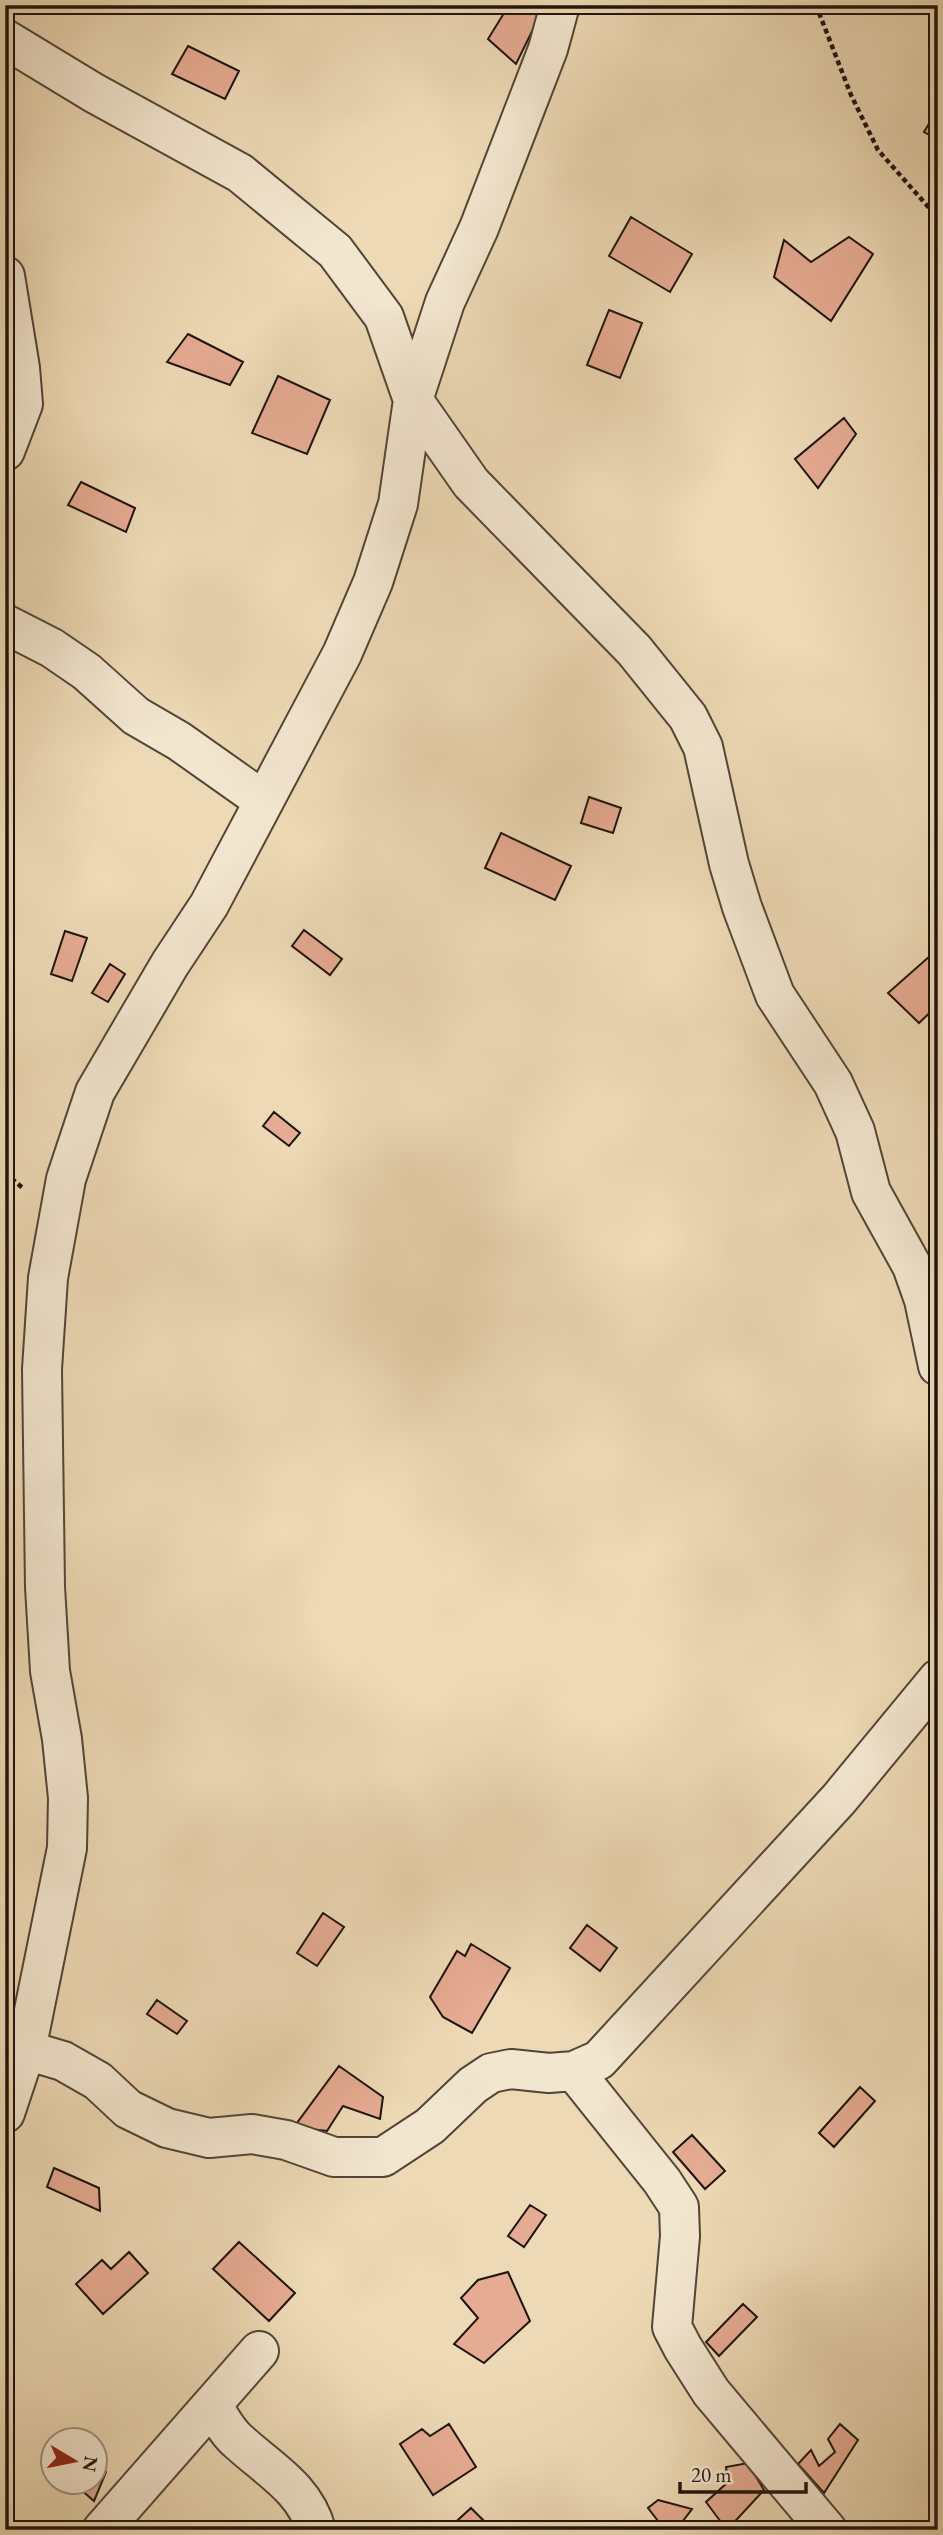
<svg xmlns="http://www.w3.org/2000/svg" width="943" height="2535" viewBox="0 0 943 2535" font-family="'EB Garamond',serif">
<rect width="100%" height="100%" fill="#edd9b5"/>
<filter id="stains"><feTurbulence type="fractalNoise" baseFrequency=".00286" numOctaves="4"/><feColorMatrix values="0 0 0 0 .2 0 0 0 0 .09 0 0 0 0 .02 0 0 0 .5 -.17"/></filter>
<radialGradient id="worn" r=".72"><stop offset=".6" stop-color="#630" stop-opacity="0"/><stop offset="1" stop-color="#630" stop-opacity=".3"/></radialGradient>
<!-- building -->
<path fill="#e6ab93" stroke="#1e140d" stroke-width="2" d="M509 5H526L540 15 516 64 488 39Z
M188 46 239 71 225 99 172 74Z
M930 122 938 126V140L924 132Z
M631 217 692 254 670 292 609 256Z
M849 237 873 254 831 321 774 277 784 240 811 262Z
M609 310 642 323 620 378 587 365Z
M188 334 243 362 230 385 167 362Z
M278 376 330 400 307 454 252 433Z
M844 418 856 434 818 488 795 459Z
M81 482 135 508 126 532 68 505Z
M589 797 621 808 613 833 581 823Z
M501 833 571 866 555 900 485 868Z
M304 930 342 959 330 975 292 946Z
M65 931 87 938 72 981 51 974Z
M931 955 938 961V1005L919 1023 888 993Z
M110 964 125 974 108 1002 92 993Z
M274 1112 300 1133 289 1146 263 1126Z
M323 1913 344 1927 317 1966 297 1953Z
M587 1925 617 1948 600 1971 570 1948Z
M471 1944 510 1968 472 2033 443 2017 430 1997 457 1951 465 1956Z
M157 2000 187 2021 177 2034 147 2014Z
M339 2066 383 2097 380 2119 343 2106 327 2131 294 2127Z
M860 2087 875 2101 834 2147 819 2133Z
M692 2135 725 2171 705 2189 673 2152Z
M54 2168 99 2188 100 2211 47 2187Z
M530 2205 546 2215 524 2247 508 2236Z
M239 2242 295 2293 269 2321 213 2269Z
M129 2252 148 2273 103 2314 76 2284 102 2260 111 2269Z
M508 2272 530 2321 484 2363 454 2344 478 2318 461 2298 478 2280Z
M743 2304 757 2317 719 2356 706 2342Z
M449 2424 476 2467 433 2495 400 2444 422 2429 430 2436Z
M840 2424 858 2440 824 2493 798 2464 811 2450 819 2466 835 2452 828 2439Z
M94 2461 106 2472 94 2501 72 2482H94Z
M748 2463 764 2490 727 2530 706 2502 728 2482 726 2467Z
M658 2500 692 2509 676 2530H665L648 2508Z
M471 2508 487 2524 483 2530H447Z"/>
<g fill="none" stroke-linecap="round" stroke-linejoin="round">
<!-- minor casing -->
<g stroke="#524537" stroke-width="42">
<path id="minor" d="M5 39 94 93 240 173 335 251 384 317 413 400 471 483 634 650 688 717 703 747 729 864 742 907 775 995 833 1083 855 1131 871 1192 912 1266 924 1300 938 1366
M5 276 20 368 23 404 5 451
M5 624 52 648 87 672 136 716 179 741 264 801
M26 2050 63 2061 98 2081 128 2109 167 2128 209 2138 252 2134 286 2140 334 2157H383L430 2126 473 2085 491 2073 511 2069 549 2073 574 2071 599 2060 839 1799 938 1679
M574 2071 662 2181 679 2207 680 2236 672 2327 683 2348 711 2392 827 2530
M5 2113 26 2050 67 1848 68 1798 62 1739 50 1671 45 1587 42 1369 48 1278 66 1179 95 1092 170 964 209 905 342 654 373 582 398 504 413 400 445 302 479 228 548 49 560 5
M212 2405C220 2417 227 2432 238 2441 268 2469 305 2488 316 2530
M102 2530 259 2351"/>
</g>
<!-- path -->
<path stroke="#1e140d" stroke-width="4.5" stroke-dasharray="5 3.5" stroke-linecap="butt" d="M816 5 851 95 878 150 938 218
M5 1173 24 1189"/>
<!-- minor -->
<use href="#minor" stroke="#f3e6cf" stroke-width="38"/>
</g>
<!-- margin -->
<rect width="943" height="2535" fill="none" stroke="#edd9b5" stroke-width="28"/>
<rect x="7" y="7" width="929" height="2521" fill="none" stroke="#1e140d" stroke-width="3.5"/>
<rect x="14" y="14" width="915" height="2507" fill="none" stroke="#1e140d" stroke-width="2"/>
<!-- north arrow -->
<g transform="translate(74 2461) rotate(100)"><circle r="33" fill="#f3e6cf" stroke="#9e9281" stroke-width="2"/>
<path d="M0-5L12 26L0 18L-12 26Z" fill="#8f2418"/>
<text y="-10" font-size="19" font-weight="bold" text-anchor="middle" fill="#1e140d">N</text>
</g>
<!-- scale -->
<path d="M680 2482v10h126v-10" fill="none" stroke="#1e140d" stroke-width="3.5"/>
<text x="691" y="2482" font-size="21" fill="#1e140d" stroke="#f3e6cf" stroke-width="5" paint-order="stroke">20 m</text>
<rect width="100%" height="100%" filter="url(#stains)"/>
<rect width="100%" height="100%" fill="url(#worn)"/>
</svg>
